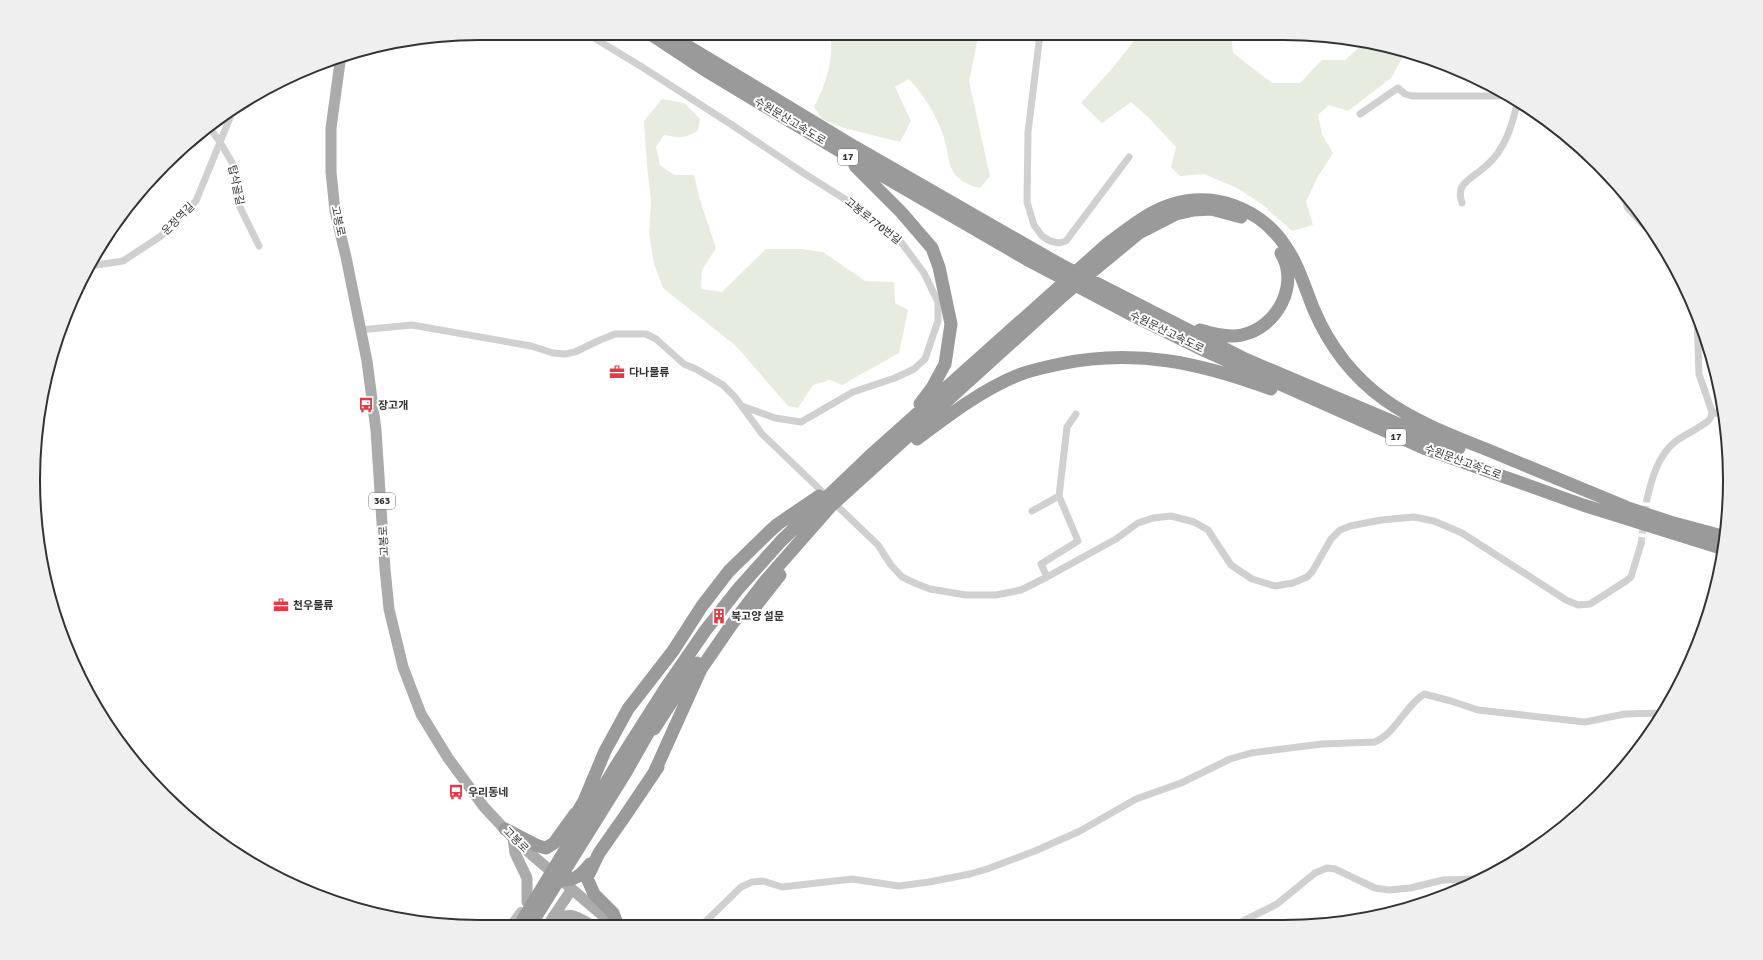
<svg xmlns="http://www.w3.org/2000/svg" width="1763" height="960" viewBox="0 0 1763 960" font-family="Signika,'Noto Sans KR',sans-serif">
<rect width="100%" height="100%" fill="#fff"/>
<!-- green -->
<path fill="#e6ecdf" d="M826 33 977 34 978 38 969 81 990 176 980 188C943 179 952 158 942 132 935 113 923 94 909 79L895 87 911 121 900 142 844 128 822 119 814 107C826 84 833 62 831 36Z
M1150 34H1231L1233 53 1272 83H1300L1322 60H1345L1364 43 1399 48 1406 51 1391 78 1348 111 1329 105 1318 115 1322 134 1333 153 1317 178 1306 202 1313 225 1292 231 1263 205 1237 188 1204 174 1180 176 1171 167 1176 147 1148 117 1131 102 1102 123 1081 103 1115 65 1136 38Z
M662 99 684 103 700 119 698 130C686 139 678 138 664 135L656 147 660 165 674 175H694L700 200 716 248 702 270 701 289 722 292 766 249H802L823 252 865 281 894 282 895 303 908 310 899 353 842 385 830 380 813 385 798 408 788 406 736 346 663 288 654 264 649 233 651 201 647 166 644 121Z"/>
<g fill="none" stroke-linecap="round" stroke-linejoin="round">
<!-- street-tunnel -->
<path stroke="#d6d6d6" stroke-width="7" stroke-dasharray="7 3.5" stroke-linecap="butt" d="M1641 544 1647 499"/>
<!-- street -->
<path stroke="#d0d0d0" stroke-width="7" d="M586 33 642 67 729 123 805 174 851 203 901 242 924 273 938 302V321L925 359 914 369 895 378 853 392 801 422 775 418 742 406
M1040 34 1028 132 1027 202 1034 225 1042 236 1050 241 1059 243 1066 241 1129 157
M1360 114 1398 88 1405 94 1412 96H1500L1506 93
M208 126 220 142 234 166 237 201 259 246
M1626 196 1627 207 1656 238
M1462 203C1460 196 1459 191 1463 185 1470 177 1480 172 1487 165 1506 149 1512 124 1518 101
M90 266 123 261 161 236 196 201 234 108
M1697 317 1699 374 1712 412 1723 415
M360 330 412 325 531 346 553 353 565 354 575 352 600 340 615 334H646L656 339 684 364 696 369 723 385 735 397 762 434 878 545 891 565 902 577 917 584 930 589 966 595H996L1021 590 1047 577 1116 539 1138 523 1153 518 1171 516 1194 522 1208 530 1231 565 1252 579 1275 586 1293 583 1307 577 1312 572 1331 539 1340 530 1350 526 1381 520 1414 517 1434 521 1462 533 1566 600 1578 605 1590 604 1626 581 1631 577 1641 544
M1647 499C1652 478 1658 455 1676 441 1686 434 1698 429 1708 421L1711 417 1712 412
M1032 511 1059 496
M1047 577 1041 564 1078 541 1059 496 1067 427 1076 414
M1237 924 1277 904 1315 873 1327 868 1335 869 1375 888 1389 890 1410 888 1443 880 1475 879
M702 925 741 887 752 882 763 881 782 887 852 879 899 886 929 882 970 874 987 869 1035 851 1080 831 1136 799 1181 783 1230 759 1251 753 1322 744 1375 742C1397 732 1404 707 1424 694L1451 701 1478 710 1585 722 1625 714 1663 713"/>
<!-- secondary -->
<path stroke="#bdbdbd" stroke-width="10" d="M511 926 521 912"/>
<!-- primary -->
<path stroke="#ababab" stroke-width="11" d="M341 55 331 128V172L335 211 346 257 367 361 376 430 385 569 389 609 403 667 421 714 448 758 484 807 513 838 532 855 615 926
M513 838 515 853 527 878V902
M551 920 572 889
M550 922C570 911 574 915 593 926"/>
<!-- highway -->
<path stroke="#9a9a9a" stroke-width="13" d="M649 33 708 72 843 153 1028 260 1130 314 1201 349 1426 449 1583 505 1724 549
M666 33 855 147 1061 265 1245 359 1396 423 1459 448
M855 166 901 212 932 248 939 267 951 324 945 364 932 388 920 404
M1200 330C1213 334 1228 338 1242 335 1277 328 1300 284 1281 253
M917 439C948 416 980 391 1016 376 1030 370 1046 367 1060 364 1135 348 1201 363 1271 389
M1619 505 1670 522 1726 537
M755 607 780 575
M654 729 697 663
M654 773 701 669 732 624 766 580 831 506 1065 294 1139 233 1176 214 1194 210 1211 209 1241 217
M572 821 584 801 605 751 628 709 673 651 702 606 729 571 770 531 778 524 819 496
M505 829 538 846 546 848 554 843 575 814
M560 880C575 881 581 875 590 864
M519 926 616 766 665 689 705 631 738 589 781 541 873 453 1106 245C1126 230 1146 213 1170 205 1213 191 1258 207 1284 244 1298 263 1305 288 1314 310 1329 345 1353 377 1385 400 1416 422 1453 436 1488 450 1534 469 1580 488 1626 507
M530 926 626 772 656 719
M618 926 613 913 594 894 587 878 599 853 625 816 658 767"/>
</g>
<!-- icons -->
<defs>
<g id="office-bare" transform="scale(1.2)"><path d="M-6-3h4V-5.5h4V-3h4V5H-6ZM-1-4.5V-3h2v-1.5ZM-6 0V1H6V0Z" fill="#e63946" stroke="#fff" stroke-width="2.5" paint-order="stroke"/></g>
<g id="bus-bare" transform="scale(1.2)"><path d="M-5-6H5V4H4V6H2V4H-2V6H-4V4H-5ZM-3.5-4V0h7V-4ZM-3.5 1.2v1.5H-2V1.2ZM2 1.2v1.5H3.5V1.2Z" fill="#e63946" stroke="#fff" stroke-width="2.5" paint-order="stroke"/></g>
<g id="building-bare" transform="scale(1.2)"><path d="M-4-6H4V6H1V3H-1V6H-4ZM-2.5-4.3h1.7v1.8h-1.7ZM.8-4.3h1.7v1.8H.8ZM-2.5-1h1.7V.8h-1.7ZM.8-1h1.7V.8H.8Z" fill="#e63946" stroke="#fff" stroke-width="2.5" paint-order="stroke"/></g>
</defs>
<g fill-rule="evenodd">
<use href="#office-bare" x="617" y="372"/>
<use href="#bus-bare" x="366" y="405"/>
<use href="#office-bare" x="281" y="605"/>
<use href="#building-bare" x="719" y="616"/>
<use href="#bus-bare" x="456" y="792"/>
</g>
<g text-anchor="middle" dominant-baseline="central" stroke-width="4" stroke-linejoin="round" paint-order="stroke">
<!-- shield labels -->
<g fill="#fff" stroke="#707070" stroke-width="1">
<rect x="838" y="149" width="20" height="16" rx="3"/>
<rect x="1386" y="429" width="20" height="16" rx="3"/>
<rect x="369" y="493" width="26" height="16" rx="3"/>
</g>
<g font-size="10" font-weight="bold" fill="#333">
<text x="848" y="157">17</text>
<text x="1396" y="437">17</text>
<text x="382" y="501">363</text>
</g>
<!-- street labels -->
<g font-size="11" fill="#333" stroke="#fff">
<text transform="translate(790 121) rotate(31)">수원문산고속도로</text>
<text transform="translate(236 185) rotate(78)">탑삭골길</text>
<text transform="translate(178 219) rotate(-45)">운정역길</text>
<text transform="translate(338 221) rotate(78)">고봉로</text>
<text transform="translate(873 221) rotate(38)">고봉로770번길</text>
<text transform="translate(1167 332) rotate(26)">수원문산고속도로</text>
<text transform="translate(1463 462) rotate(20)">수원문산고속도로</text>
<text transform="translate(384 541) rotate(-93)">고봉로</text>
<text transform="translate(516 840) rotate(45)">고봉로</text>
</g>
<!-- poi labels -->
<g font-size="11" font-weight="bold" fill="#333" stroke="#fff" text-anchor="start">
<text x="629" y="372">다나물류</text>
<text x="378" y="405">장고개</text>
<text x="293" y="605">천우물류</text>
<text x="731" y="616">북고양 설문</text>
<text x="468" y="792">우리동네</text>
</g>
</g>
<!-- crop -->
<path d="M0 0H1763V960H0ZM480 40H1283A440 440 0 0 1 1723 480V480A440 440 0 0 1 1283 920H480A440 440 0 0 1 40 480V480A440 440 0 0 1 480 40Z" fill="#efefef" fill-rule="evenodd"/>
<path fill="none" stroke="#333" stroke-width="2" d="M480 40H1283A440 440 0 0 1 1723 480V480A440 440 0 0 1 1283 920H480A440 440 0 0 1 40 480V480A440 440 0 0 1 480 40Z"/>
</svg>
